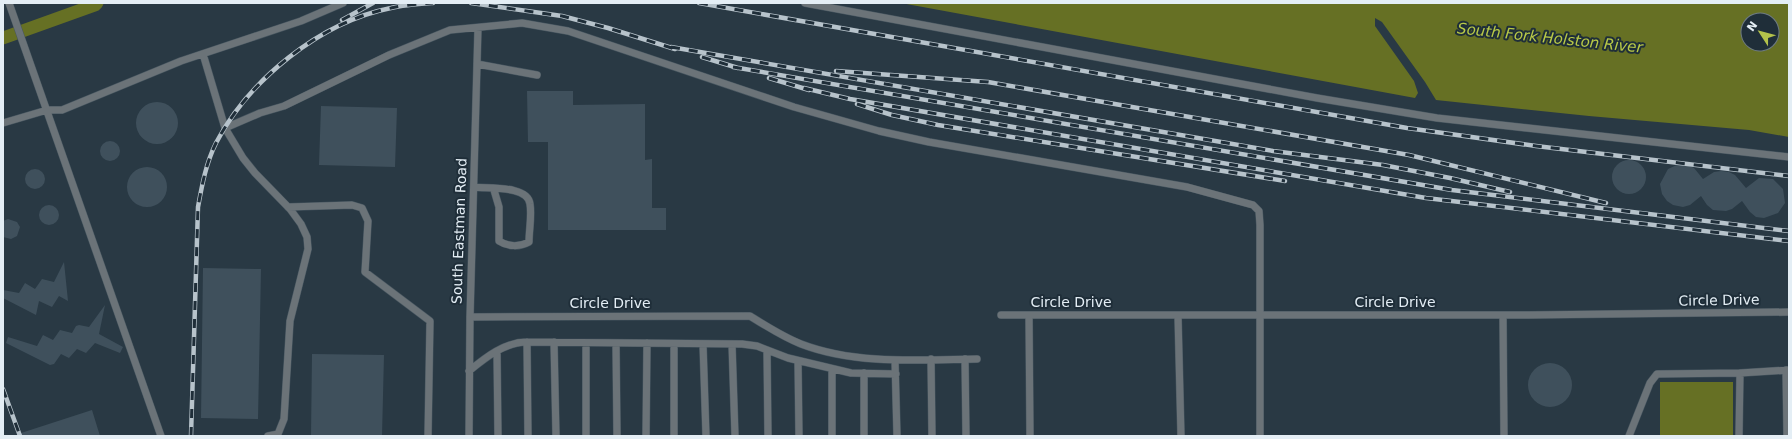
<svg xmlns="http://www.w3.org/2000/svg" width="1792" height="439" viewBox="0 0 1792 439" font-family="'DejaVu Sans',sans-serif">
<rect width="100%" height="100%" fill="#293944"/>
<!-- water -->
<path fill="#667024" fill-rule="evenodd" d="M901 3H1789V137L1749 130 1589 116 1436 100 1425 82 1382 22 1375 18V26L1414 81 1418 93 1415 98ZM1748 20H1772V44H1748Z
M1660 382H1733V436H1660Z"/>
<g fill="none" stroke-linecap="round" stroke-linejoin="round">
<!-- canal -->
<path stroke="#667024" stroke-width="13" d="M3 38 95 5 97 3"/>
</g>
<!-- building -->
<path fill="#3f505c" d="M527 91H573V105L645 104V160L652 159V208H666V230H548V142H528Z
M136 123a21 21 0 1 1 42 0a21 21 0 1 1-42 0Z
M321 106 397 108 395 167 319 165Z
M100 151a10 10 0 1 1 20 0a10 10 0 1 1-20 0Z
M1612 177a17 17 0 1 1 34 0a17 17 0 1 1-34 0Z
M1679 164 1687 165 1694 168 1703 179 1714 172 1721 171 1729 172 1735 175 1746 188 1759 178 1773 179 1783 189 1785 203 1778 213 1764 218 1756 217 1750 212 1742 201 1732 209 1726 211 1713 210 1707 205 1701 196 1690 205 1683 207 1673 205 1667 201 1662 194 1660 184 1668 169Z
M127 187a20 20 0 1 1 40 0a20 20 0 1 1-40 0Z
M25 179a10 10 0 1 1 20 0a10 10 0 1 1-20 0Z
M39 215a10 10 0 1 1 20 0a10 10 0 1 1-20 0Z
M8 219 17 222 20 227 17 236 11 239 3 237V221Z
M64 262 68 301 59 296 52 307 39 301 36 315 3 298V290L19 293 25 283 35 289 42 279 54 282Z
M203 268 261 269 258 419 201 418Z
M105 305 99 334 123 347 120 353 95 343 86 353 77 349 69 358 61 354 54 364 50 365 6 343 8 337 37 346 43 335 53 340 60 330 72 333 76 326 79 325 89 327Z
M312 354 384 355 382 436H311Z
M1528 385a22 22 0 1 1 44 0a22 22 0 1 1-44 0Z
M92 410 100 436H18V434Z"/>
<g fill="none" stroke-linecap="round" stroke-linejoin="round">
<!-- lane casing -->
<g stroke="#475660" stroke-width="8">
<path id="lane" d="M9 3 161 436
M805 3 1317 98 1437 118 1789 157
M203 54 225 128 243 158 255 173 290 209 301 224 307 237 308 249 290 321 284 419 278 434 268 436
M477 64 537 75
M3 123 47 110H62L181 61 301 21 343 3
M225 128 260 113 284 106 389 55 450 30 522 23 568 31 794 107 879 131 929 142 1187 187 1253 205 1259 211 1260 225V436
M474 187C488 189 528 185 530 204 532 216 529 230 529 242 520 247 508 247 499 241V207L494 190
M288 207 352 205 362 208 368 221 365 272 430 321 428 436
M1001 315H1529L1789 312
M1029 315 1030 436
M1503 315 1504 436
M1178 316 1181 436
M470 317 750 316C766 326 783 337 801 344 856 365 919 360 977 359
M527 342 528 436
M554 342 556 436
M586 343V436
M616 343 617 436
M674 344V436
M703 344 706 436
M732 344 735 436
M767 350 768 436
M497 351 498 436
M931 359 932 436
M965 359 966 436
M895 360 897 436
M798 361 799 436
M832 369V436
M1786 370 1787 436
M469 371C486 357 505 342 527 342L742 344 757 346 788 358 851 373 896 374
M864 373V436
M1740 373 1789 370
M469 436 470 317 478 28
M646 436 647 343
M1629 436 1650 383 1657 374 1740 373 1739 436"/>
</g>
<!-- lane -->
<use href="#lane" stroke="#6b7378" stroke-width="7"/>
<!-- rail casing -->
<g stroke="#b7c3cb" stroke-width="4.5">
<path id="rail" d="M471 3 562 16 608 28 675 49
M699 3 1407 128 1536 146 1789 176
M342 20 373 3
M671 47 1273 151 1383 165 1450 178 1510 192
M702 57 738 68
M733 67 1452 190 1789 231
M836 71 988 82 1409 155 1606 203
M769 78 809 90
M804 88 850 99 1426 198 1789 241
M857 104 892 115 938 125 1285 181
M3 389 20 436
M191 436 198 207C202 185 206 163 216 143 249 80 320 22 391 8 404 5 419 4 433 3"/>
</g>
<!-- rail -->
<use href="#rail" stroke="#1f2e39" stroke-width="3" stroke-dasharray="9" stroke-linecap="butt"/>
</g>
<g text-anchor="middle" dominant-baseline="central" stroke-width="4" stroke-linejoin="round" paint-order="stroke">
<!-- street labels -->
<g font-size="14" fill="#e4eef5" stroke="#1f2e39">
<text transform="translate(459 231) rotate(-88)">South Eastman Road</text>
<text transform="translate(1719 300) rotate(-1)">Circle Drive</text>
<text x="1071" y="302">Circle Drive</text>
<text x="1395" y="302">Circle Drive</text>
<text x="610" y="303">Circle Drive</text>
</g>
<!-- water labels -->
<g font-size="15" font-style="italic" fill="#b9ca47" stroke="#1f2e39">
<text transform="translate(1550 38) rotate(6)">South Fork Holston River</text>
</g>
</g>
<!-- border -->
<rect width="1792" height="439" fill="none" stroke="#e4eef5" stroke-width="8"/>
<!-- north arrow -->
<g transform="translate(1760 32) rotate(306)"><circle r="19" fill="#1f2e39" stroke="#6e7b84"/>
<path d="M0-3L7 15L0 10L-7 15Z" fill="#b3c24b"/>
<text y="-6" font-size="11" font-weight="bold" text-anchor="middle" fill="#e4eef5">N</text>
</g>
</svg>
